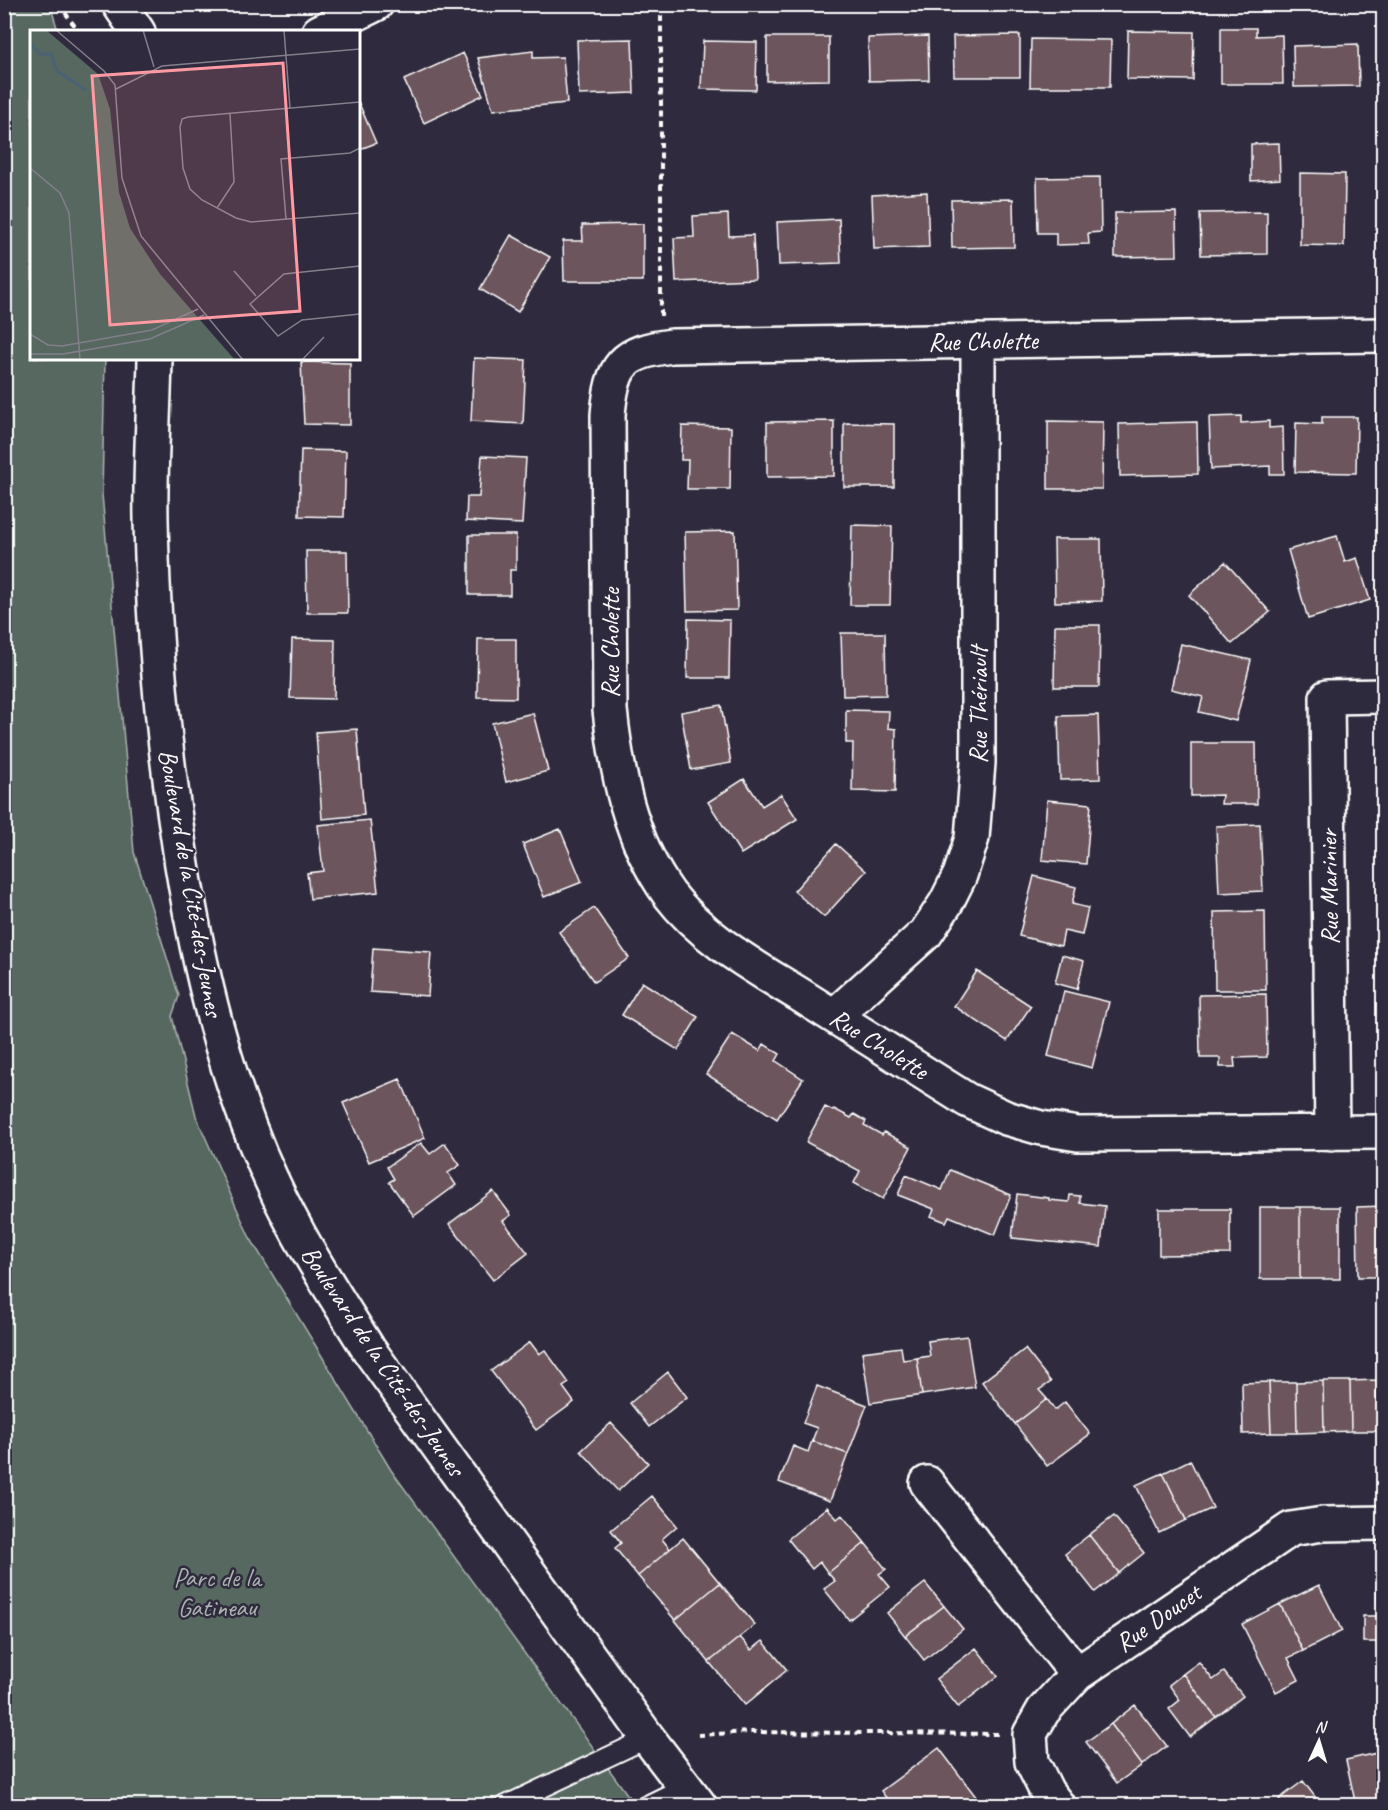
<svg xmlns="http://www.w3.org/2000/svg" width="1388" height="1810" viewBox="0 0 1388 1810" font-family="Caveat,sans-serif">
<rect width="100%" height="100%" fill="#2f2a3d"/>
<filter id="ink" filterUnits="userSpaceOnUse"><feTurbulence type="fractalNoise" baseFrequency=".0167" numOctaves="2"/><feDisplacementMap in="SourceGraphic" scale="12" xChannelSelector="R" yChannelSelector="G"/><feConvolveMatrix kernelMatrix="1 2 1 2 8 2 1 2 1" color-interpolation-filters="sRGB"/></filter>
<g filter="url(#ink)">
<!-- green -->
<path fill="#576860" stroke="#abb4b0" stroke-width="1.5" d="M50 4 58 31 32 32V358L105 359 102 494 134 852 179 996 172 1016 196 1116 249 1236 391 1470 635 1805H5L4 5Z"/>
<!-- building -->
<path fill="#6c555c" stroke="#fff" stroke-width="1.5" d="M1221 28H1256V36L1282 35 1283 84H1221Z
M1128 31 1194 32 1193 80 1127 79Z
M1020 35V77H954L953 36Z
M928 36 929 80 869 81 868 38Z
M767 37H829V80L767 81Z
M632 39 634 93 579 95 577 40Z
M1031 39 1111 40 1110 87H1030Z
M703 41 757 42 756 90 701 89Z
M1358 44 1359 86 1294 87 1293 46Z
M533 51V58L563 57 567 103 493 110 478 58Z
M463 53 483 95 424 123 404 80Z
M358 101 376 143 358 150Z
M1279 143 1280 179 1251 181V144Z
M1300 173 1345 174 1344 246 1300 245Z
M1100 177 1101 232 1088 233 1089 244 1056 245V233H1038L1037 178Z
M927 192 929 247 874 249 872 195Z
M1013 199 1014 247 952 248 951 200Z
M1176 212 1177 256 1115 257V213Z
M1267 212V254L1201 255 1200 213Z
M728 214 729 236 753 235 755 279 676 282 674 238 694 237 693 216Z
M839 219 841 263 779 265 777 222Z
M643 224V281H564L563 241H583L582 225Z
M511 235 550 257 518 312 480 289Z
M474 358 526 360 523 424 471 421Z
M301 362 350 363V425L304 424Z
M1376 414H1384V472H1378Z
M1241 416V423L1269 421V428L1283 427 1284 474H1270V466L1211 469 1209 417Z
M1322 417H1357L1356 473 1295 472 1296 423 1322 424Z
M834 421V476L767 477V422Z
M1048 421 1103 422 1102 489H1048Z
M1197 422 1198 474 1120 476 1119 424Z
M844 423 894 424V487H844Z
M682 426 731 427 730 489H687L688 460H681Z
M301 450 346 451 344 517 299 516Z
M482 456 526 458 522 524 466 521 467 497H479Z
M852 525 892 526 890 605H850Z
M735 531 737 610 687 611 685 532Z
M469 535H516V570H510V595H469Z
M1337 536 1345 562 1357 558 1370 600 1308 619 1288 550Z
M1054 539H1101L1102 601 1055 602Z
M306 551H347L348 613H307Z
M1381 558H1384V607H1380Z
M1225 562 1270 612 1232 644 1189 595Z
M688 619 730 620 729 678H687Z
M1055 625H1100L1099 687H1054Z
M841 633H885L886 695 843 696Z
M292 639 335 640 334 699 290 698Z
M478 639H516V698L477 697Z
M1181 644 1251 660 1236 721 1199 712 1203 697 1171 689Z
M721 705 731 763 691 770 681 712Z
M846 710 889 711 888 728 896 729 895 792 852 791 853 743H846Z
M533 713 548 771 506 782 492 723Z
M1098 715 1100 779 1060 780 1058 716Z
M357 729 364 815 322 819 316 732Z
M1191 743H1256L1257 804H1221L1222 795 1191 796Z
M744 779 762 806 781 794 797 819 741 854 708 802Z
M1047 800 1091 804 1086 864 1042 860Z
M370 820 378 892 310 899 307 873 323 871 318 825Z
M1260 824 1263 891 1219 893 1216 826Z
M560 829 582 882 544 897 523 844Z
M836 844 866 871 824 917 794 891Z
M1034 876 1076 887 1072 904 1088 908 1082 935 1064 931 1061 946 1019 936Z
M594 908 629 958 594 982 559 932Z
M1265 911 1266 990H1215L1214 912Z
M373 948 431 952 428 996 370 992Z
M1062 955 1084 961 1077 989 1055 983Z
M977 971 1031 1006 1007 1041 954 1006Z
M642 982 698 1017 678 1050 622 1015Z
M1064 991 1109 1002 1092 1068 1048 1056Z
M1266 994 1267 1057 1234 1058 1235 1067H1220V1058H1200L1199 995Z
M732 1034 760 1051 764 1044 780 1054 776 1061 803 1079 777 1119 706 1074Z
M400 1079 425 1138 369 1162 343 1103Z
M825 1107 833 1111 834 1109 851 1118 854 1114 866 1121 864 1125 882 1135 884 1132 911 1147 883 1199 854 1183 860 1171 806 1142Z
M421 1143 430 1154 445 1143 460 1165 448 1173 456 1185 414 1216 389 1182 394 1179 387 1167Z
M950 1170 1011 1195 995 1235 949 1216 946 1222 931 1216 934 1209 898 1195 906 1175 942 1190Z
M493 1191 511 1215 503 1221 528 1253 493 1280 449 1224Z
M1017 1194 1049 1198V1200L1069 1202 1070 1195 1080 1196V1203L1105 1206 1101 1247 1012 1238Z
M1384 1206V1277H1358L1357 1207Z
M1260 1207H1300V1279H1260Z
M1300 1207H1340V1279H1300Z
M1159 1209H1230V1254L1159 1255Z
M967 1336 975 1387 922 1395 917 1358 930 1356 928 1341Z
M530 1342 539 1354 545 1350 569 1383 563 1387 574 1402 536 1430 491 1371Z
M901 1347 903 1360 917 1358 922 1395 870 1403 862 1352Z
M1025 1349 1051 1382 1039 1390 1047 1399 1015 1424 982 1382Z
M668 1372 687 1397 649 1427 630 1403Z
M1377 1380H1384V1431H1378Z
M1377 1380 1378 1431H1351L1350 1381Z
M1323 1381H1350L1351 1431 1324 1432Z
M1323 1381 1324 1432 1297 1433 1296 1382Z
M1269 1382H1296L1297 1433H1271Z
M1269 1382 1271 1433 1243 1434 1242 1383Z
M817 1386 867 1405 848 1454 812 1441 817 1428 803 1423Z
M1047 1399 1055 1410 1065 1402 1090 1434 1047 1466 1015 1424Z
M611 1423 648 1463 618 1491 581 1451Z
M812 1441 848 1454 830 1501 779 1482 793 1446 808 1452Z
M1190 1460 1213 1508 1186 1520 1163 1473Z
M1163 1473 1186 1520 1159 1533 1136 1485Z
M652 1496 677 1526 662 1539 670 1549 638 1576 615 1548 621 1543 611 1530Z
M827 1507 837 1519 842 1515 865 1543 828 1573 820 1562 812 1569 788 1539Z
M1114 1516 1144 1553 1119 1573 1089 1535Z
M1089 1535 1119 1573 1095 1592 1065 1554Z
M683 1538 720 1583 675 1620 638 1576Z
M865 1543 886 1569 879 1574 890 1587 849 1620 824 1589 835 1581 828 1573Z
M720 1583 755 1625 709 1662 675 1620Z
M925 1583 944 1606 905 1636 887 1613Z
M1319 1585 1342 1631 1303 1651 1280 1604Z
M1377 1587H1384V1642H1363V1616H1378Z
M1280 1604 1303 1651 1288 1658 1299 1680 1276 1692 1242 1624Z
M944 1606 963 1629 924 1660 905 1636Z
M740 1637 751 1650 763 1641 787 1670 745 1705 709 1662Z
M976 1648 998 1676 958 1707 936 1679Z
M1199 1662 1213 1680 1224 1672 1243 1696 1216 1717 1183 1674Z
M1183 1674 1216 1717 1190 1737 1169 1709 1180 1700 1169 1685Z
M1135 1705 1167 1746 1142 1765 1111 1724Z
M1111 1724 1142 1765 1117 1783 1086 1742Z
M939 1748 983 1806H892L881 1791Z
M1381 1752 1384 1763V1806H1356L1346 1760Z
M1303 1781 1322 1806H1283L1279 1799Z"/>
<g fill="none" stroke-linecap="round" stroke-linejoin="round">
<!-- lane casing -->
<g stroke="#fff" stroke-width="22">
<path id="lane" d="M504 1806 648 1738
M645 1806 686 1786"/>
</g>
<!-- street casing -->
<g stroke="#fff" stroke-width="38">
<path id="street" d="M319 32 376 4
M1384 335 672 346C622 352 612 365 608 415L610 710C617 775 630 840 669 894 704 940 757 968 805 998 859 1032 913 1066 967 1100L1006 1118 1041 1128 1078 1134 1384 1132
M834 1016 926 933 946 903 960 875 972 838 978 763V341
M1332 1133 1327 697 1384 696
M927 1483 1077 1674
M1058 1806 1047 1792 1032 1762 1030 1734 1043 1711 1077 1674 1291 1529 1323 1524 1384 1523"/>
</g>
<!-- secondary casing -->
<g stroke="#fff" stroke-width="38">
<path id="secondary" d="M119 4 138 32
M155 358C154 412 150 466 151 519 153 635 164 751 182 865 200 973 225 1079 271 1179 298 1239 334 1294 369 1350L648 1738 700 1806"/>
</g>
<!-- path -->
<path stroke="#fff" stroke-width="4" stroke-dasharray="6 4.5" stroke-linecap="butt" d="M59 4 79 32
M661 316V4
M698 1735 749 1732 999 1734"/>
<!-- lane -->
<use href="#lane" stroke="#2f2a3d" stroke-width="18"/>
<!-- street -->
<use href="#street" stroke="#2f2a3d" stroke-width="33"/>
<!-- secondary -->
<use href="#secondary" stroke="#2f2a3d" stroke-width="33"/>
</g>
</g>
<g text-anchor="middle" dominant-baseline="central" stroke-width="5" stroke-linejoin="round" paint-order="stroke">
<!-- street labels -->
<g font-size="26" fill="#fff" stroke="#2f2a3d">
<text transform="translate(983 341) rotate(-1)">Rue Cholette</text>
<text transform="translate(610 643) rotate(-90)">Rue Cholette</text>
<text transform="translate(978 705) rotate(-90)">Rue Thériault</text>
<text transform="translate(191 883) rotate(80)">Boulevard de la Cité-des-Jeunes</text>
<text transform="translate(1329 887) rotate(-91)">Rue Marinier</text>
<text transform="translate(879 1044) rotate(32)">Rue Cholette</text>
<text transform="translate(383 1361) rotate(56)">Boulevard de la Cité-des-Jeunes</text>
<text transform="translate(1158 1618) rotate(-35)">Rue Doucet</text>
</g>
<!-- park labels -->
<g font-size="26" fill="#abb4b0" stroke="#2f2a3d">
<text x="217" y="1577">Parc de la<tspan x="217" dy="30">Gatineau</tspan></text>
</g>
</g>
<!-- overview -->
<g transform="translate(30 30)">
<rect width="330" height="330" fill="#2f2a3d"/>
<path d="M0 0H16L68 44 80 79 89 162 100 198 130 244 205 330H0Z" fill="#576860"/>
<path fill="none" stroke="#4a6273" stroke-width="3" d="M0 13 10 24H21L27 41 56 60"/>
<path fill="none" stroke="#827f8b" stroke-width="1.5" d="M26 0 74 41 85 55 92 148 111 206 213 330M113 0 124 37M254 0 260 78M86 59 132 36 330 19M330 72 158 87 152 89 150 97 153 138 160 159 172 170 206 188 221 192 330 183M0 138 30 163 39 183 50 330M187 178 204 152 200 84M256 189 251 129 320 123 330 118M330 236 254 244 220 274 248 306 272 290 330 284M204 241 226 266M0 304 18 315 32 316 122 300 168 279M0 324H33L120 309 174 285M272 330 294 307"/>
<path fill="#ff9aa2" fill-opacity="0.15" stroke="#ff9aa2" stroke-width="3" d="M253 33 270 281 80 295 62 46Z"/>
<rect width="330" height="330" fill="none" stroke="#fff" stroke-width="3"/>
</g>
<!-- margin -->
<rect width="1388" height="1810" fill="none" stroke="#2f2a3d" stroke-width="24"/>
<rect x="12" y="12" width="1364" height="1786" fill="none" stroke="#fff" stroke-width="2" filter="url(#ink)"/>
<!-- north arrow -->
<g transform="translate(1319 1741) rotate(4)" stroke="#2f2a3d" stroke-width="4.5" paint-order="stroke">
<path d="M0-4.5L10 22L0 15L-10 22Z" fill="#ffffff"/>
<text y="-9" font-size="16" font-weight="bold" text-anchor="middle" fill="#ffffff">N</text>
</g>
</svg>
